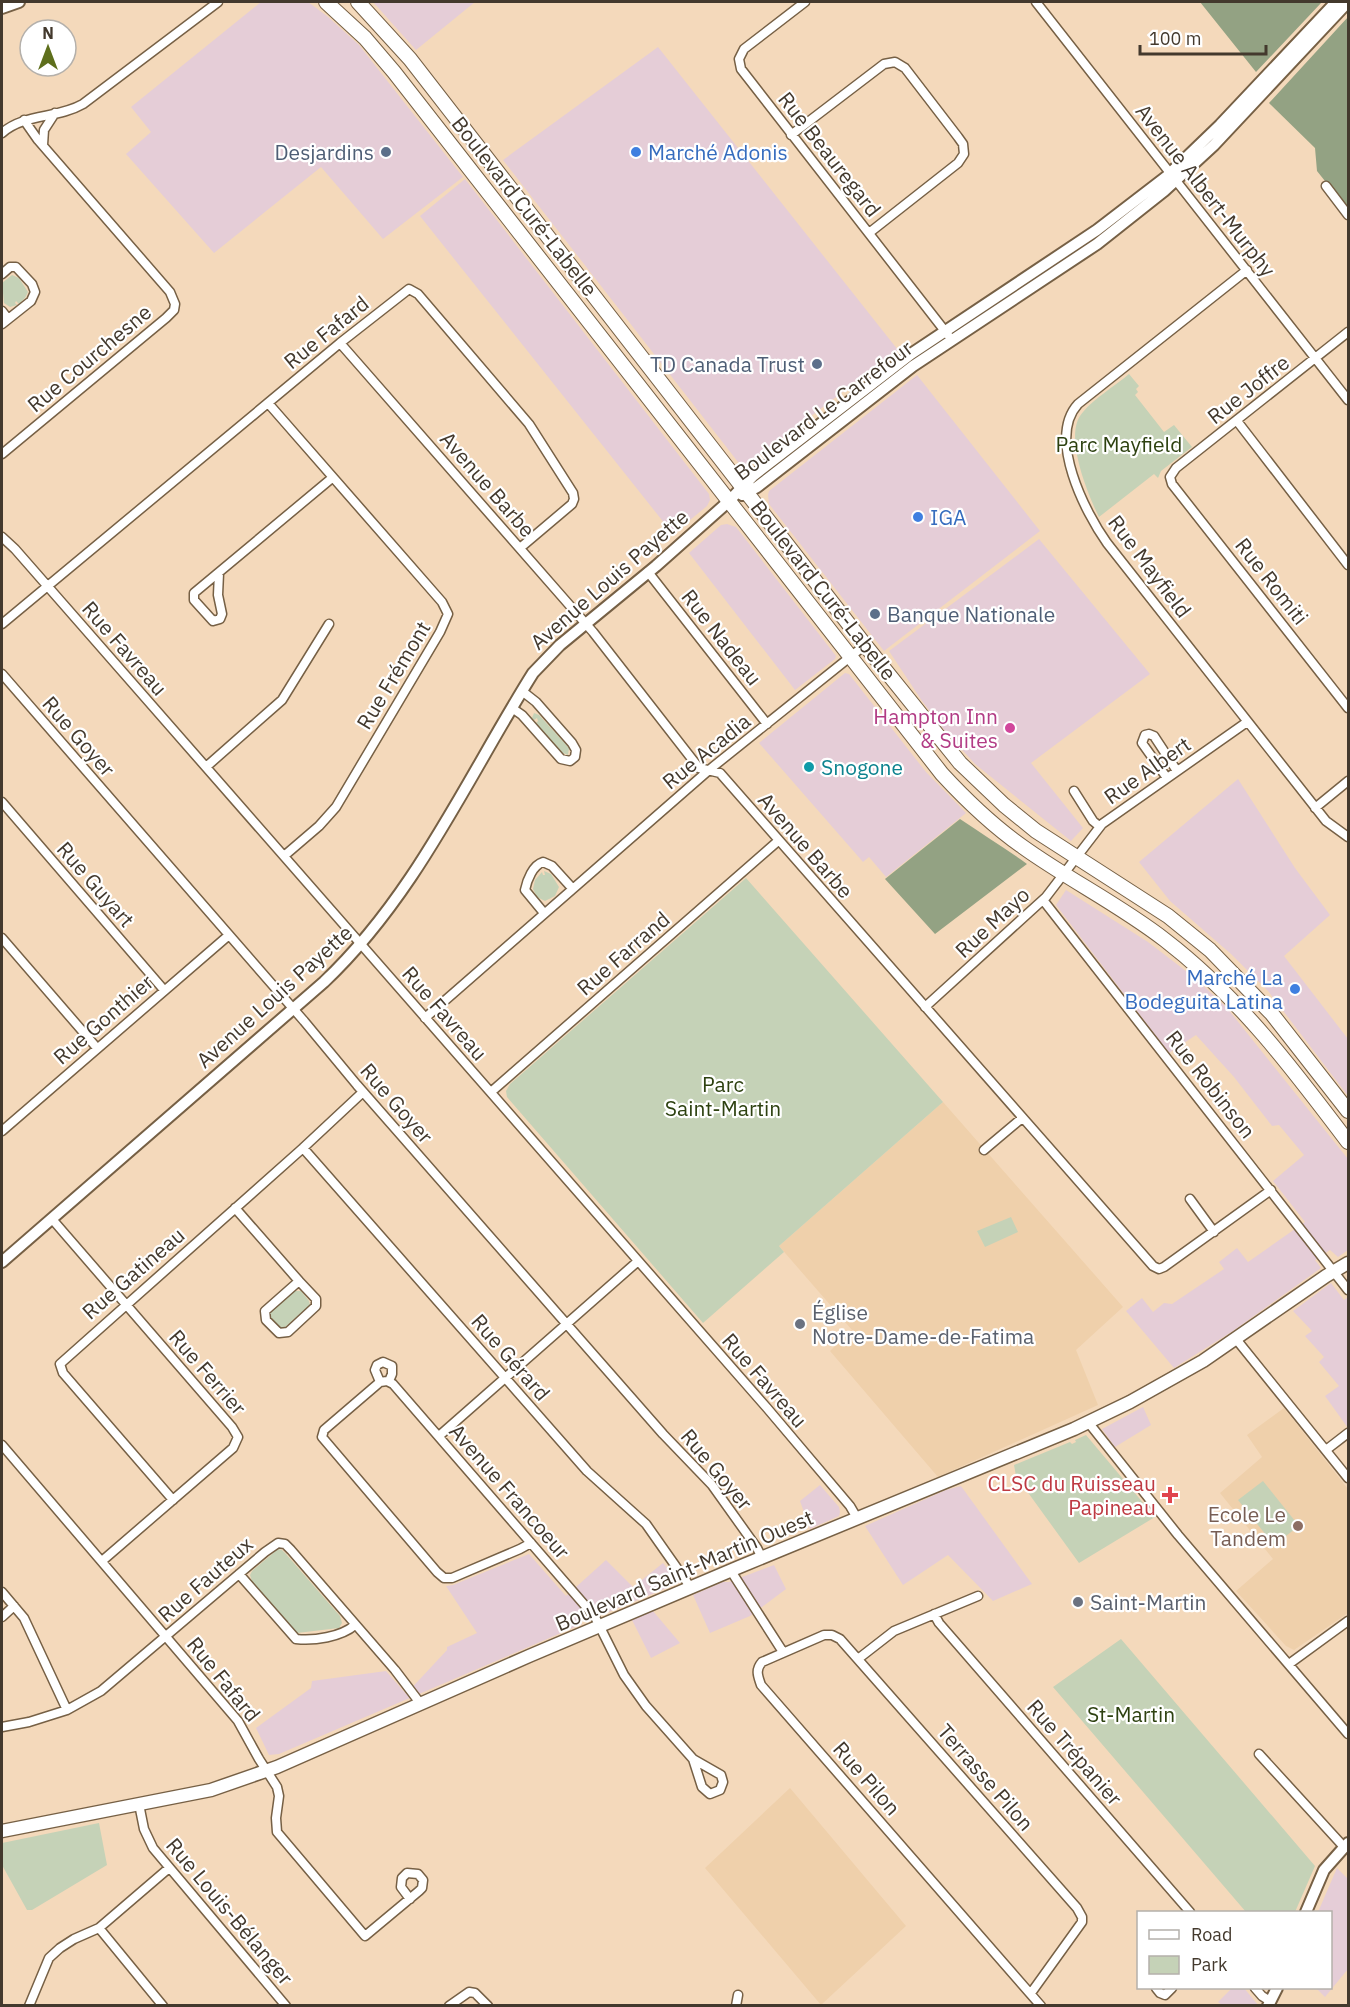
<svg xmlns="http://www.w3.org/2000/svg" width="1350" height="2007" viewBox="0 0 1350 2007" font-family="'IBM Plex Sans',sans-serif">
<rect width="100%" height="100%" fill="#f4d9bb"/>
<!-- commercial -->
<path fill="#e5cdd7" d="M261 2H308L327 16 359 45 463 177 383 239 321 167 214 253 126 154 151 132 131 107Z
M373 2H475L416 50Z
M658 47 898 350 748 464H742L738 462 503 160Z
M465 179 709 494 710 500 707 506 673 534 420 216Z
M917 375 1040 531 884 651 769 504 768 495 769 491Z
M727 524 736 527 836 656 835 659 795 690 689 553 721 525Z
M1039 539 1150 674 1031 763 1083 828 1071 841 975 764 945 731 922 701 889 651Z
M845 673 849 674 926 772 966 813 886 877 869 857 863 862 759 743Z
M1238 779 1295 868 1330 915 1284 956 1348 1039V1096L1268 991 1231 954 1170 901 1139 862Z
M1066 890 1148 942 1195 978 1227 1008 1348 1159V1250L1338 1257 1330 1250 1315 1260 1321 1268 1233 1331 1174 1368 1126 1311 1142 1298 1153 1312 1164 1303 1172 1304 1224 1269 1219 1262 1237 1248 1248 1262 1305 1222 1273 1181 1304 1155 1279 1125 1272 1126 1234 1077 1196 1035 1169 1053 1056 905Z
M1331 1283 1344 1300 1348 1297V1428L1325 1396 1339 1386 1319 1362 1324 1357 1305 1336 1312 1331 1293 1311Z
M1143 1407 1151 1425 1115 1447 1102 1429Z
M820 1485 839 1507 840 1512 839 1516 810 1529 800 1501Z
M961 1486 1032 1584 993 1601 948 1555 903 1585 865 1526 946 1490Z
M529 1554 566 1596 606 1560 633 1587 663 1563 679 1583 604 1614 600 1609 582 1617V1624L279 1754 269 1755 256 1728 311 1688 312 1681 386 1671 406 1694 447 1650V1647L477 1633 446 1586 453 1585Z
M774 1565 786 1589 750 1616 710 1633 693 1595 723 1582H729Z
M653 1611 680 1643 651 1658 632 1620Z
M1337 1868 1348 1879V1969L1325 1997 1316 1988H1330V1912H1318Z
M1232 1988H1244L1258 2005H1222L1218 2002Z"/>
<!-- built -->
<path fill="#efd0ab" d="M943 1102 1123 1307 1076 1350 1098 1405 938 1477 830 1351 852 1330 779 1246Z
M1284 1408 1348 1489V1613L1294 1650 1286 1646 1236 1591 1273 1559 1220 1493 1262 1457 1247 1435Z
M790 1788 906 1926 821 2005 705 1868Z"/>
<!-- green -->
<path fill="#c5d2b7" d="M12 275 19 278 28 292 25 298 19 304 16 301 15 303 17 305 10 307 4 303 2 283Z
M1129 374 1139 386 1136 389 1138 392 1135 395 1164 432 1174 425 1192 447 1161 471 1158 478 1154 474 1099 517C1088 495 1065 439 1080 416 1090 401 1115 386 1129 374Z
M534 713 539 715 569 748 568 755 563 753 536 723 538 721 537 718 534 720 532 718Z
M544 871 551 874 559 887 555 896 545 901 537 897 533 889 535 880 542 872 543 875H545Z
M746 878 943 1102 779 1246 784 1252 703 1323 507 1097 506 1091 510 1084Z
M1011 1217 1018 1232 985 1247 977 1231Z
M295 1291H301L309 1301 310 1305 284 1328H280L270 1318V1313Z
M1086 1435 1155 1517 1079 1563 1016 1476 1014 1465 1070 1442 1072 1444 1076 1442 1075 1440Z
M1263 1481 1299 1526 1274 1545 1238 1500Z
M278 1549 282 1550 286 1554 340 1616 342 1623 339 1628 297 1633 252 1581 250 1575 252 1571Z
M1121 1639 1315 1866 1295 1912H1246L1053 1687Z
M99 1823 107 1865 32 1910H27L2 1865V1843Z"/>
<!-- forest -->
<path fill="#93a283" d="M1200 2H1322L1256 72Z
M1348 17V210L1317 171 1315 148 1269 103Z
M960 819C982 834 1005 848 1027 864L935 934 885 879Z"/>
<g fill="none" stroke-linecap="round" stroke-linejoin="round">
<!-- minor casing -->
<g stroke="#766045" stroke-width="11">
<path id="minor" d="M805 2 744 49 739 59 741 69 948 335
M1036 2 1348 400
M2 133C25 113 57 119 83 104L218 2
M791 135 884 64 895 62 905 68 958 137 963 144 964 154 958 163 869 233
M43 145 44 130 55 113
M1326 186 1348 215
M1247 270 1078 404C1047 438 1085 512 1107 543L1326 821 1348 837
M2 274 10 267H16L32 284 35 292 31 301 2 324
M2 311 8 319
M1348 332 1176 468 1170 477 1172 484 1348 708
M340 343 593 632 699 768 720 773 1153 1266 1159 1269 1164 1267 1271 1190
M268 403 442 602 448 614 440 632 336 807 319 826 284 856
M1237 421 1348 565
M2 454 166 318 174 310 175 304 170 292 38 140 24 120
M2 537 15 549 767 1408 850 1506 857 1518
M648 572 767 724
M219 573 218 595 222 614 220 619 213 621 194 600V593L332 478
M2 624 340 343 409 289 418 294 529 424 573 493 574 499 572 504 520 548
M2 674 304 1021 357 1085 663 1434 712 1485 757 1548 762 1558
M512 708 522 715 561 759 570 761 575 757 576 750 572 743 536 702 522 691
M206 767 282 700 329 624
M1167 778 1142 743 1145 735 1149 734 1154 736 1177 771
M1074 791 1093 821 1099 826
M2 802 164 990
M1315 808 1348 781
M1043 900 1348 1290
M544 913 525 890C527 880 533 865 543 862L552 866 572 888
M2 938 97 1048
M925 1007 1046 897 1102 824 1247 722
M425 1018 709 770 865 645
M491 1092 778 841
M2 1131 229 935
M303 1148 587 1471 646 1524 691 1588
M984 1150 1022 1118
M1190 1199 1214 1232
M235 1208 299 1281
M52 1219 232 1427 238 1437 233 1448 102 1561
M299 1281 316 1299V1306L288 1332 279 1333 266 1320 265 1311Z
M1236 1339 1348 1478
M380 1382 387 1381 393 1384 595 1617 624 1675 646 1706 693 1759 721 1775 723 1782 720 1790 710 1794 702 1787 693 1759
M380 1382 324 1430 322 1437 437 1572 444 1578H452L520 1549 531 1543
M380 1382 375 1370 377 1365 383 1362 392 1366V1374L389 1381
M1088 1422 1178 1535 1348 1734
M439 1436 637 1262
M2 1445 238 1721 259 1759 277 1787 279 1796 276 1818 277 1832 365 1936 419 1891 422 1888 423 1880 418 1874 407 1873 402 1878 401 1887 410 1899
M1326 1450 1348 1433
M173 1500 63 1373 60 1364 303 1148 363 1092
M731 1571 783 1652
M239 1574 296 1639C314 1641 341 1637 355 1625
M2 1592 24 1618 67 1710
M934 1614 939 1623 1190 1912
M2 1617 14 1606
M858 1659 894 1631 978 1596
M1289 1664 1348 1621
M2 1727 29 1722 67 1710 101 1691 265 1552 278 1543 285 1544 291 1550 395 1670 420 1703
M1259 1754 1344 1847
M139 1804 144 1829 153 1848 286 2006
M99 1928 163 2006
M1156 1988 1160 1993 1165 1995 1172 1988
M1255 1988 1262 1996 1270 2001
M1031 1993 1082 1922V1917L1077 1908 840 1639 832 1635H824L762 1662C755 1670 758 1676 761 1685L1041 2006
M29 2006 49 1958 60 1948 74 1939 99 1928 169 1868
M449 2006 469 1992 475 1993 488 2006
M736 2006 738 1995"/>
</g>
<!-- tertiary casing -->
<g stroke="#766045" stroke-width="14">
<path id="tertiary" d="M2 8 19 2
M742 495 757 487 913 366 1097 244 1164 191 1214 145 1348 2
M2 1262 324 982C416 895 467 778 533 673L560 645 656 566 728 502 753 476 911 354 1097 230 1166 177 1220 125 1336 2
M1306 1912 1324 1870 1348 1843
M1268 2006 1277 1988"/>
</g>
<!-- secondary casing -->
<g stroke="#766045" stroke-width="15">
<path id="secondary" d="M2 1831 211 1790 277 1767 529 1656 739 1567 1074 1429 1130 1402 1203 1361 1326 1276 1348 1263"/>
</g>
<!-- primary casing -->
<g stroke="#766045" stroke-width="16">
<path id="primary" d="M326 2 365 38 394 72 942 774C966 800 993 826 1023 847 1069 880 1120 905 1165 940 1238 996 1293 1069 1348 1142
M358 2 410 59 865 645 960 763 1004 805 1036 831 1168 916 1210 950 1272 1014 1348 1111"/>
</g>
<!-- minor -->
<use href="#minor" stroke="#fff" stroke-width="8"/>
<!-- tertiary -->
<use href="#tertiary" stroke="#fff" stroke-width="10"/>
<!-- secondary -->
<use href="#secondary" stroke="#fff" stroke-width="12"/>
<!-- primary -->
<use href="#primary" stroke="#fff" stroke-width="14"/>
</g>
<!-- markers -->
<g fill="#5c6f8a" stroke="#fff" stroke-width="2">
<circle cx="386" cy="152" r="6"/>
<circle cx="817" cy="364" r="6"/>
<circle cx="875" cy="614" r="6"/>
</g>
<g fill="#3f7fe0" stroke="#fff" stroke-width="2">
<circle cx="636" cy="152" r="6"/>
<circle cx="918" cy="517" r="6"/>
<circle cx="1295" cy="989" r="6"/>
</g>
<circle fill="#d1479c" stroke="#fff" stroke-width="2" cx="1010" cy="728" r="6"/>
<circle fill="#0f9aa8" stroke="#fff" stroke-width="2" cx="809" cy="767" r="6"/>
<g fill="#6b7280" stroke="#fff" stroke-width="2">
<circle cx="800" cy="1324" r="6"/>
<circle cx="1078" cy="1602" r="6"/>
</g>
<path fill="#e0444e" stroke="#fff" stroke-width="2" d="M1167 1486h6v6h6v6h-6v6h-6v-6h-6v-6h6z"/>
<circle fill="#8d6e63" stroke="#fff" stroke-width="2" cx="1298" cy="1526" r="6"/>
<g text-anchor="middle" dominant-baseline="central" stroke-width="4.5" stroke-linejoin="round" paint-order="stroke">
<!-- service labels -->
<g font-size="21" fill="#4e5e75" stroke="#fff" text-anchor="end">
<text x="374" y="152">Desjardins</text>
<text x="805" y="364">TD Canada Trust</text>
<text x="887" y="614" text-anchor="start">Banque Nationale</text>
</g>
<!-- shop labels -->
<g font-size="21" fill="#366cbe" stroke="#fff" text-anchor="start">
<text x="648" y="152">Marché Adonis</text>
<text x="930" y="517">IGA</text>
<text x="1283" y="977" text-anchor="end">Marché La<tspan x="1283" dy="24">Bodeguita Latina</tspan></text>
</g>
<!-- street labels -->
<g font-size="21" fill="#43392d" stroke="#fff">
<text transform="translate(830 154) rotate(52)">Rue Beauregard</text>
<text transform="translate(1206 190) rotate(52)">Avenue Albert-Murphy</text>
<text transform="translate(525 206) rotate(52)">Boulevard Curé-Labelle</text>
<text transform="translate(326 332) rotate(-39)">Rue Fafard</text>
<text transform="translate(89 358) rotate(-40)">Rue Courchesne</text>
<text transform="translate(1248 389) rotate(-38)">Rue Joffre</text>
<text transform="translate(823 410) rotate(-37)">Boulevard Le Carrefour</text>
<text transform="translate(488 484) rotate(49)">Avenue Barbe</text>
<text transform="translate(1150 566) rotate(53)">Rue Mayfield</text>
<text transform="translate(609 579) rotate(-41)">Avenue Louis Payette</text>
<text transform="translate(1272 581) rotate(52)">Rue Romiti</text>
<text transform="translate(824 590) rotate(52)">Boulevard Curé-Labelle</text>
<text transform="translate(722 637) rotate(52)">Rue Nadeau</text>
<text transform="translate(125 648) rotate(49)">Rue Favreau</text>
<text transform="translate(393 675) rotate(-59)">Rue Frémont</text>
<text transform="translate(79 736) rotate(49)">Rue Goyer</text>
<text transform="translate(706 751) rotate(-39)">Rue Acadia</text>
<text transform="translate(1147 770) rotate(-35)">Rue Albert</text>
<text transform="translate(806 845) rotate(49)">Avenue Barbe</text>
<text transform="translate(96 884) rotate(49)">Rue Guyart</text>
<text transform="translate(992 922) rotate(-43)">Rue Mayo</text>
<text transform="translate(623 953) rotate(-41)">Rue Farrand</text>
<text transform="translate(274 996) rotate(-42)">Avenue Louis Payette</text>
<text transform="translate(445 1013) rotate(49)">Rue Favreau</text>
<text transform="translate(103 1019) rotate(-41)">Rue Gonthier</text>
<text transform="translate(1211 1084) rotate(52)">Rue Robinson</text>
<text transform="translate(397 1103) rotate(49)">Rue Goyer</text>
<text transform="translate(133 1273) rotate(-41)">Rue Gatineau</text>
<text transform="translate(511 1357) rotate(49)">Rue Gérard</text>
<text transform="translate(208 1372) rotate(49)">Rue Ferrier</text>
<text transform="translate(765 1380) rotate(49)">Rue Favreau</text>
<text transform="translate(717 1469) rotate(50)">Rue Goyer</text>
<text transform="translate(510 1491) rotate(49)">Avenue Francoeur</text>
<text transform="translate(684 1570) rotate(-23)">Boulevard Saint-Martin Ouest</text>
<text transform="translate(205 1579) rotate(-41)">Rue Fauteux</text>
<text transform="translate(224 1679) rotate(51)">Rue Fafard</text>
<text transform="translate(1075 1752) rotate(49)">Rue Trépanier</text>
<text transform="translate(986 1777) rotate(49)">Terrasse Pilon</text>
<text transform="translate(867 1778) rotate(49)">Rue Pilon</text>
<text transform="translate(230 1911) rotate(50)">Rue Louis-Bélanger</text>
</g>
<!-- park labels -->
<g font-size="21" fill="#2d4110" stroke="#fff">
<text x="1119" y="444">Parc Mayfield</text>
<text x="723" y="1084">Parc<tspan x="723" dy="24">Saint-Martin</tspan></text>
<text x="1131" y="1714">St-Martin</text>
</g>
<!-- hotel labels -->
<g font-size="21" fill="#b23c85" stroke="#fff" text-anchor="end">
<text x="998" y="716">Hampton Inn<tspan x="998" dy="24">&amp; Suites</tspan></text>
</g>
<!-- culture labels -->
<g font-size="21" fill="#0d838f" stroke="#fff" text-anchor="start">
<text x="821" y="767">Snogone</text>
</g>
<!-- worship labels -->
<g font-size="21" fill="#5b616d" stroke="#fff" text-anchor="start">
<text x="812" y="1312">Église<tspan x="812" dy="24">Notre-Dame-de-Fatima</tspan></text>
<text x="1090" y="1602">Saint-Martin</text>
</g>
<!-- health labels -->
<g font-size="21" fill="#be3a42" stroke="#fff" text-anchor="end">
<text x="1156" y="1483">CLSC du Ruisseau<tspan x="1156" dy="24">Papineau</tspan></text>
</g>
<!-- education labels -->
<g font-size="21" fill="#785e54" stroke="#fff" text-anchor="end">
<text x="1286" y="1514">Ecole Le<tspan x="1286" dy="24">Tandem</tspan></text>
</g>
</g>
<!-- border -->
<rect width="1350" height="2007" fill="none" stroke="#43392d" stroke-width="6"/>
<!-- legend -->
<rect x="1137" y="1911" width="195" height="78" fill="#ffffff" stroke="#b4b0ab" stroke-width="1.5"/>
<rect x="1149" y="1930" width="30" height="9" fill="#ffffff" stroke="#b4b0ab" stroke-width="1.5"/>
<text x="1191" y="1941" font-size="18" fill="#43392d">Road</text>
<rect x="1149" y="1956" width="30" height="18" fill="#c5d2b7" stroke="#b4b0ab" stroke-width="1.5"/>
<text x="1191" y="1971" font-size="18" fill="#43392d">Park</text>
<!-- north arrow -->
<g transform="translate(48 48)"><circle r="28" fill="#ffffff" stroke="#b4b0ab" stroke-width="1.5"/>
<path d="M0-4.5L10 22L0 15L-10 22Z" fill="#5e6f1c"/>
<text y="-9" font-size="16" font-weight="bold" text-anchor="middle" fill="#43392d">N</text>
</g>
<!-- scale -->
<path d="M1140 45v9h126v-9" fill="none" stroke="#43392d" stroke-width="3"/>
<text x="1149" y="45" font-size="18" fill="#43392d" stroke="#ffffff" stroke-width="4.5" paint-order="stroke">100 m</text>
</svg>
